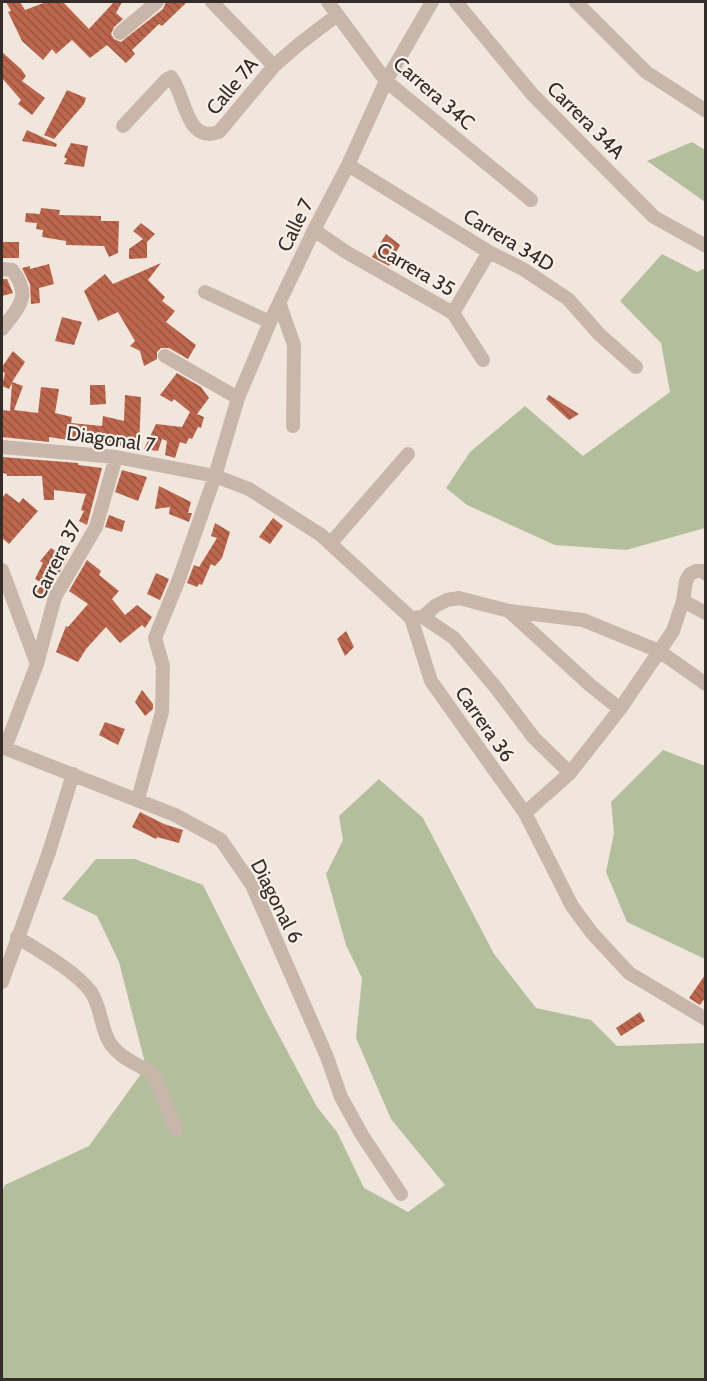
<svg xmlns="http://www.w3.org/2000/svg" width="707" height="1381" viewBox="0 0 707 1381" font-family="Cabin,sans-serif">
<defs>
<pattern id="building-back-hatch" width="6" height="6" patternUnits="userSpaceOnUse" patternTransform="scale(1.5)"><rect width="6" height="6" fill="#bc664d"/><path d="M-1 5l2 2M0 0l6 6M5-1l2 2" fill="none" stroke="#9a5440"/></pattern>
</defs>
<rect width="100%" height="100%" fill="#f0e6dc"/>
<!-- green -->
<path fill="#b3be9d" d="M692 142 705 150V202L647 161Z
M662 254 697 272 705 268V528L626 550 555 545 467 505 446 488 470 452 525 406 583 456 670 392 661 343 620 301Z
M663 750 705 766V959L627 922 606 872 614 833 611 802Z
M379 779 423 818 494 954 536 1008 591 1020 617 1046 705 1043V1379L2 1380V1192L5 1185 89 1146 146 1067 119 962 97 916 62 899 96 859H135L203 885 267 1013 317 1107 337 1132 364 1188 408 1212 445 1185 391 1119 356 1038 362 978 346 945 326 874 343 840 339 816Z"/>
<!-- building -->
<path fill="url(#building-back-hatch)" d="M6 2H20L25 10 46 2H63L89 29 114 2H122L116 13 123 19 114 27 111 34 114 39 121 42 163 9 166 2H187L162 26 159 24 132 50 135 54 126 63 107 45 90 58 72 40 56 54 52 49 43 60 22 41 8 12 11 11Z
M2 52 21 69 26 76 22 81 45 98 32 115 18 104 21 100 2 78Z
M67 90 86 98 84 104 54 139 44 135Z
M27 130 57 144 56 147 22 141Z
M71 143 88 146 84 167 64 164 67 159 64 157Z
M41 208 60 210 59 215 101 216V221H119L118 253 109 257 104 246 66 245V241L42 237 43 230 36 229 37 223 25 222 26 213 40 214Z
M141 223 155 234 147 242V258L129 259V249L143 239 133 231Z
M386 234 400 245 389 266 372 257Z
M2 242H19V258H2Z
M161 263 148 280 165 297 162 301 175 311 166 322 196 345 188 359 169 348H161L157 352V359L144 366 140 351 130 346 135 341 118 312 98 321 84 291 105 274 113 284Z
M49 264 54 284 39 288 40 303 31 304 30 284 22 268 30 266V269Z
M2 279H7L13 293 2 296Z
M62 317 82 322 74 345 55 341Z
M13 351 25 362 12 382 23 386 14 410 38 413 41 387 59 389 55 413 72 417 71 423 102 426 103 416 124 421 125 395 141 397 139 449H123L122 446 103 443 93 445 81 440V442L49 437V442L2 437V410L10 411 12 383 9 389 2 386 5 373 2 371V367Z
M177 373 201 387 209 398 197 414 204 417 201 428 198 427 192 439 189 438 186 444 180 442 175 458 165 455 167 441 162 439 158 451 144 449 156 424 182 427 190 412 174 399 172 402 160 395Z
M90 385H105L106 404 90 405Z
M549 395 579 414 569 420 546 399Z
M2 457 78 463V465L102 468 87 525 79 521 84 511 81 510 86 494 54 490V500H44L42 476H7V474L2 473Z
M122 470 147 477 138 501 115 492Z
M159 486 191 502 188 513H192L189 522 169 514 170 507 155 509Z
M6 493 19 503 23 498 38 511 9 544 2 538V498Z
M109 515 125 521 122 532 105 527Z
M273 518 283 526 270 544 259 537Z
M215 523 230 532 222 558 215 566 211 564 202 585 199 584 197 587 187 583 194 565 199 567 217 538 211 536Z
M51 548 67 559 44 600 35 595 42 583 35 579 43 563 40 561Z
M87 560 101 571 99 575 119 591 112 599 125 615 137 605 152 617 145 628 142 625 120 643 106 627 86 649 78 662 56 652 66 626 68 627 88 604 69 591Z
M156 573 169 579 160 600 147 594Z
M346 631 354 647 345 656 337 639Z
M142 690 153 704V709L145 716 135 702Z
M105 722 125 729 118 745 99 735Z
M140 812 164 824 183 830 179 843 157 837 156 839 132 827Z
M705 975V998L700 1005 689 998Z
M640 1012 645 1021 621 1036 616 1028Z"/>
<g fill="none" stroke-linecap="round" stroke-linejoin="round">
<!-- street -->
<path stroke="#c7b6a9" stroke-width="14" d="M212 2 274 66
M328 2 386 81 531 200
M456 2 532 94 654 217 706 246
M576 2 646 72 706 111
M120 33 157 2
M123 126 166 80 171 77C186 95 185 144 219 132L274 66 298 45 337 15
M348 165 489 252 523 269 568 299 599 334 636 367
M314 230 346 252 453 313 483 360
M2 269 12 270C33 296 18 308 2 329
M205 292 270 322
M280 305 294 345 293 426
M453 313 489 252
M165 356 238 398
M2 447 116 457 215 476 249 489 321 535 411 618 431 681 525 813 572 906 592 933 629 973 706 1019
M330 544 408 454
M2 570 37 664
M683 601 706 613
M509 611 590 685 620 709
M423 617 454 638 497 689 534 738 570 773
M411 618 423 617 435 606 447 600 459 598 509 611 583 620 659 651 706 684
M2 747 175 815 221 840 252 885 327 1057 341 1097 362 1135 401 1194
M5 748 37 664 55 597 96 527 116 457
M138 799 162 712 163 666 155 638 179 579 215 476 238 398 270 322 314 230 348 165 386 81 432 2
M525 813 570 773 620 709 673 631 683 601 686 581 690 574 696 571H703L706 574
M17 937C38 950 77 972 91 992 102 1008 101 1034 113 1047 124 1061 142 1065 154 1076L176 1130
M2 982 49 852 73 774"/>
</g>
<g text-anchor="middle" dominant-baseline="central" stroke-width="4.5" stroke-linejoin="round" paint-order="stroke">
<!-- street labels -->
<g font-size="20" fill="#342c28" stroke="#f8f0e8">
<text transform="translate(232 86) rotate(-50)">Calle 7A</text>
<text transform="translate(434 93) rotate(41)">Carrera 34C</text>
<text transform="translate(586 120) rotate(45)">Carrera 34A</text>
<text transform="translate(295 225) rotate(-64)">Calle 7</text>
<text transform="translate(509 240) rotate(31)">Carrera 34D</text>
<text transform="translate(416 269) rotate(30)">Carrera 35</text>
<text transform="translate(111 439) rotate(8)">Diagonal 7</text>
<text transform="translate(56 560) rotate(-63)">Carrera 37</text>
<text transform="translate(485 724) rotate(55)">Carrera 36</text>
<text transform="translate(277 901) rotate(63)">Diagonal 6</text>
</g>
</g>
<!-- border -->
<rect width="707" height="1381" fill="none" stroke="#342c28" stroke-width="6"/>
</svg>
